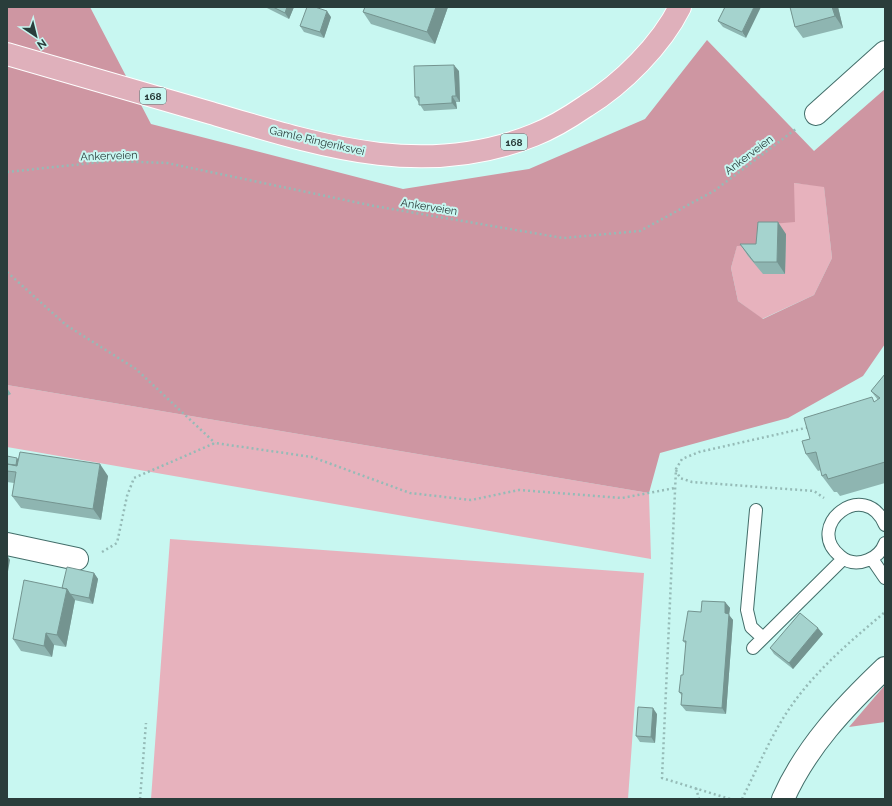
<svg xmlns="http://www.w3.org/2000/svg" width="892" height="806" viewBox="0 0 892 806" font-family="Raleway,sans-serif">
<rect width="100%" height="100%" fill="#c8f7f1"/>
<!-- green -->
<path fill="#e7b2bd" d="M794 183 824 186 832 258 814 295 762 319 738 301 731 268 737 245Z
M7 385 649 493 651 559 7 447Z
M170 539 644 573 628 799H151Z"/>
<!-- forest -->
<path fill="#ce96a2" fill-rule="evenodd" d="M7 7H90L151 124 403 189 529 169 645 119 707 40 814 151 885 89V344L863 376 788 418 660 453 649 493 7 385ZM794 183 824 187 832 258 814 295 763 319 738 301 731 268 737 246 758 245 760 225 795 222Z
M885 685V722L849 727Z"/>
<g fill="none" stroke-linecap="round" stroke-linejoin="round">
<!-- service casing -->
<g stroke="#436e6a" stroke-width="14">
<path id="service" d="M756 510 747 610 751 627 763 638
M885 525C865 477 803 526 840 556 848 563 858 564 868 560 876 557 882 551 885 543
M872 559 885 578
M753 648 843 559"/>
</g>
<!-- minor casing -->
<g stroke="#436e6a" stroke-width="24">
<path id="minor" d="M816 114 885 52
M7 544 77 559"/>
</g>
<!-- tertiary casing -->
<g stroke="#436e6a" stroke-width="24">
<path id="tertiary" d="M783 799C806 747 845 706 885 668"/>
</g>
<!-- primary casing -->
<g stroke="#fff" stroke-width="24">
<path id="primary" d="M7 54C75 73 143 93 211 113 319 145 423 180 534 135 552 128 570 117 586 106 622 84 661 45 680 7"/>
</g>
<!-- path -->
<path stroke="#95bbb7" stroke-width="2.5" stroke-dasharray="2 3" stroke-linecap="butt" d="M7 172 111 161 167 163 374 206 563 238 640 231 714 191 796 129
M7 272 66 325 136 369 215 443
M676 470 680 478 692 482 814 491 824 498
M102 552 117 543 127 496 134 478 215 443 312 457 410 493 471 500 519 490 622 498 675 488
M696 788 699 799
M140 799 146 723
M730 799 662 778 676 469 682 459 699 452 810 427
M742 799C755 773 767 745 782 720 808 677 847 644 885 612"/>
<!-- service -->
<use href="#service" stroke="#fff" stroke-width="12"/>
<!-- minor -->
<use href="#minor" stroke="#fff" stroke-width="22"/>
<!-- tertiary -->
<use href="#tertiary" stroke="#fff" stroke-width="22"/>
<!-- primary -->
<use href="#primary" stroke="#dfb0bb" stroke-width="22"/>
</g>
<!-- wall -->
<path fill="#8eb5b1" d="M265 7H294L289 19Z
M365 7H448L435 44 371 24 363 12Z
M725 7 746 38 723 27 718 21Z
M790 7H838L843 28 803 38 795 27Z
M331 17 324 38 304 32 300 26Z
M459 71 460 102H456L457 109 424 111 415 97Z
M786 234 785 274H763L748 256 740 244H756Z
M885 374V483L840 496 837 492H834L822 476 821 470 818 471 806 454 810 439 878 400 871 391Z
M7 388 11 394 7 396Z
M7 456 18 460 108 476 101 520 21 508 12 496 14 483 7 482Z
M94 573 98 579 93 604 74 600H75L66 647 54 645 52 657 21 651 13 639 62 588Z
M725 602 730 608 729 615 733 620 726 714 686 711 681 705 682 696 679 692 683 675 686 644 683 641 701 612Z
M823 634 793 669 774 654 770 648Z
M657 714 655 743 640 742 636 736Z"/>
<!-- shaded-wall -->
<path fill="#749490" d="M287 7H294L289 19 285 13Z
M436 7H448L435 44 427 32Z
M754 7H761L746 38 742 32Z
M832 7H838L843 28 835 16Z
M327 11 331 17 324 38 320 32Z
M454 65 459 71 460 102 456 96Z
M452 96 456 102 457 109 452 103Z
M778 222 786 234 785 274 777 262Z
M17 458 21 464 15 470Z
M100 464 108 476 101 520 93 509Z
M7 555 10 560 7 577Z
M94 573 98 579 93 604 89 598Z
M67 589 75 600 66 647 57 635Z
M725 602 730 608 729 615 733 620 726 714 722 708Z
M818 628 823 634 793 669 789 663Z
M46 633 54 645 52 657 44 646Z
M653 708 657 714 655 743 651 737Z"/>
<!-- building -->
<path fill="#a5d3ce" stroke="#749490" d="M273 7H287L285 13Z
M307 7H315L327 11 320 32 300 26Z
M365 7H436L427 32 363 12Z
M725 7H754L742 32 718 21Z
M790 7H832L835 16 795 27Z
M454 65 456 96H452V103L419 105V97H415L414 66Z
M758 222H778L777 262H754L740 244H756Z
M885 374V462L828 479 826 474 822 476 816 452 806 454 802 441 810 439 804 418 872 397 874 402 880 398 871 391Z
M20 452 100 464 93 509 12 496 16 472 7 471V464L17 466Z
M7 456 17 458 16 465 7 464Z
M67 567 94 573 89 598 70 594 67 589 62 588Z
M24 580 67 589 57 635 46 633 44 646 13 639Z
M702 601 725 602V613L729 614 722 708 681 705 682 693 679 692 681 675H683L686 641H683L688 611 701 612Z
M800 613 818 628 789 663 770 648Z
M638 707 653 708 651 737 636 736Z"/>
<g text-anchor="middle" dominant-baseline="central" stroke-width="4" stroke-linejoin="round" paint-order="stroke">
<!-- shield labels -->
<g fill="#c8f7f1" stroke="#597572" stroke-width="1">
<rect x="140" y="88" width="26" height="16" rx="3"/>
<rect x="501" y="134" width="26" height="16" rx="3"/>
</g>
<g font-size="10" font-weight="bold" fill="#2a3d3b">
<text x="153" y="96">168</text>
<text x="514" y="142">168</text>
</g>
<!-- street labels -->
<g font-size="11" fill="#2a3d3b" stroke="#c8f7f1">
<text transform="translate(317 141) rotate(13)">Gamle Ringeriksvei</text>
<text transform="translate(749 155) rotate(-37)">Ankerveien</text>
<text transform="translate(109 156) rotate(-2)">Ankerveien</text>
<text transform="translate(429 207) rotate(9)">Ankerveien</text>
</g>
</g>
<!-- border -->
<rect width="892" height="806" fill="none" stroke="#2a3d3b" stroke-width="16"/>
<!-- north arrow -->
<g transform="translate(36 36) rotate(145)" stroke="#c8f7f1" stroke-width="3" paint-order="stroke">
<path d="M0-3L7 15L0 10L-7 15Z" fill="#2a3d3b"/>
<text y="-6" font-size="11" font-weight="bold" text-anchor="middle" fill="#2a3d3b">N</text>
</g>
</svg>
